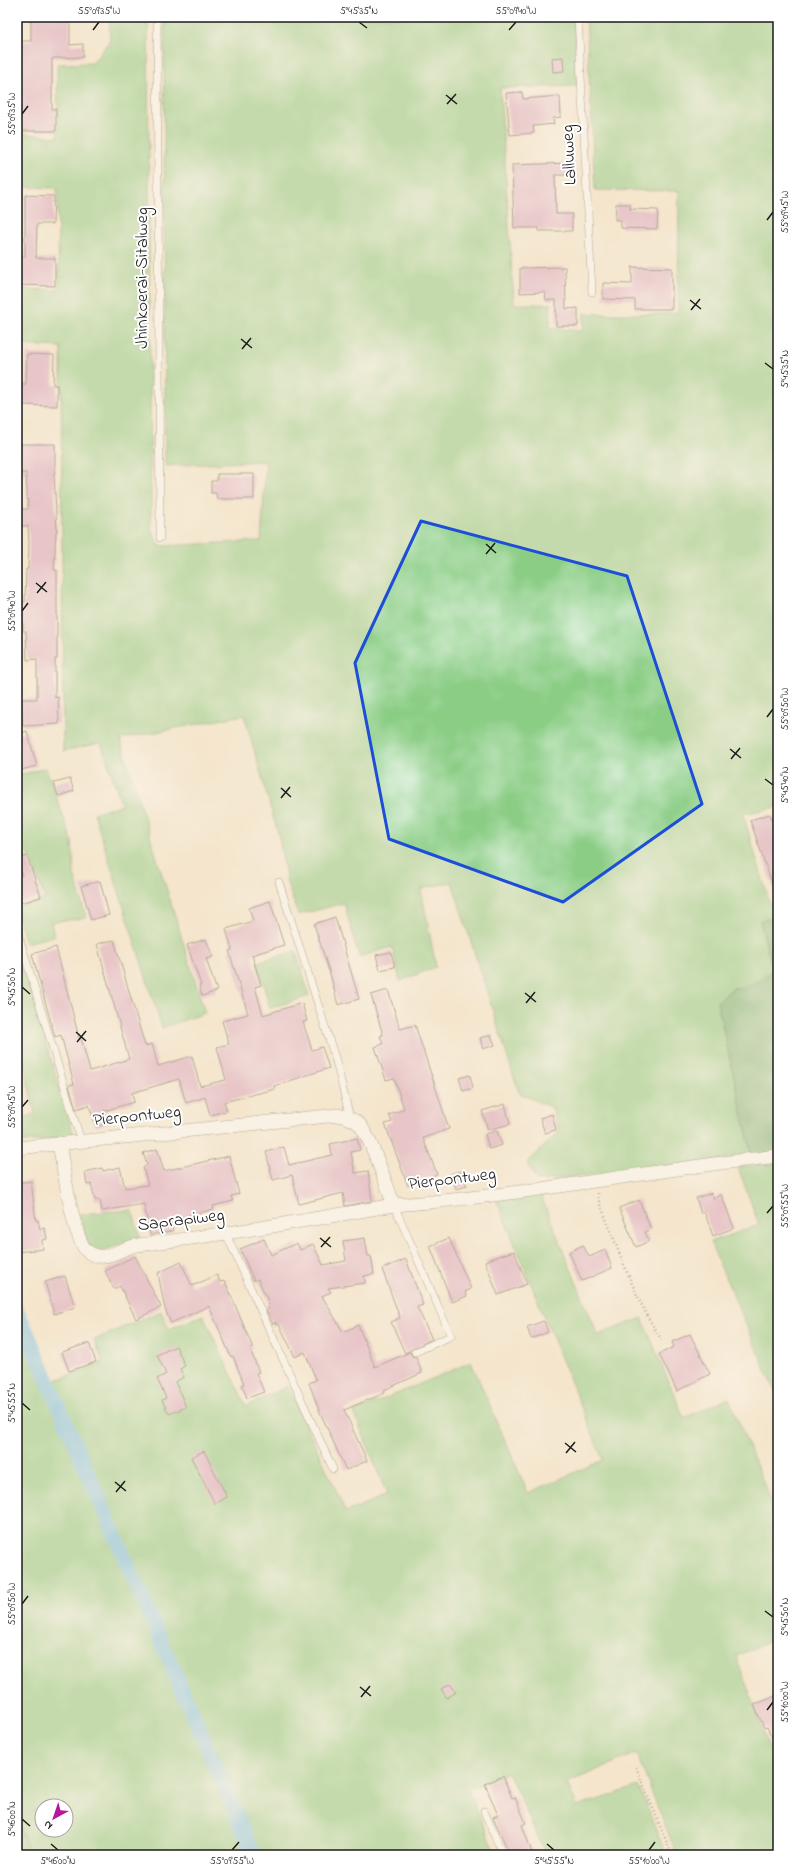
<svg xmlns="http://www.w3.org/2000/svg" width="795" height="1872" viewBox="0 0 795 1872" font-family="'Indie Flower',sans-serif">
<rect width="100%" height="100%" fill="#fff"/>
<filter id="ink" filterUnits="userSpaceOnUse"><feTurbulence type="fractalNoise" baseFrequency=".025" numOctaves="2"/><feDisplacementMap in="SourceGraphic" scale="8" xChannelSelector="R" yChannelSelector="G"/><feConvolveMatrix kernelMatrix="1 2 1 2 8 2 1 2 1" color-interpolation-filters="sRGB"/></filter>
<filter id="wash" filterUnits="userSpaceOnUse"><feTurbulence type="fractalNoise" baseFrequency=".012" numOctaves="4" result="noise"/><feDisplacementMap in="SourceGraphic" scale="16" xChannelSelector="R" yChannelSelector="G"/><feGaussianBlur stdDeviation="0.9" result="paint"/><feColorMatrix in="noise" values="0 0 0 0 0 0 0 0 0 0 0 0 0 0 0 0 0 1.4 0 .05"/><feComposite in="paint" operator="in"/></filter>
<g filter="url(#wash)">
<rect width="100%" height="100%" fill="#f4e5cc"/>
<!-- green -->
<path fill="#8bcd85" stroke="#547450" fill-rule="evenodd" d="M109 17H148L151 529 159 546 261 541 266 461 165 466 164 17H574L577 86 500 88 514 304H551L550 328 583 331 584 314H655L678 313 679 191 595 190 586 17H778V807L743 814 774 917 760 921 773 971 749 986 733 988 717 1002 752 1156 537 1181 527 1163 559 1132 552 1108 519 1093 452 882 421 889 436 967 400 981 392 947 359 957 344 903 298 915 287 883 279 837 244 715 120 739 205 1013 162 1028 94 813 122 805 101 743 63 751 61 347 17 345V289L59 290 57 188 17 187V133L58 137 57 64 93 63 110 40Z
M46 768 72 841 74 874 86 918 51 922 54 936 26 943 17 913V907L45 899 28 852 17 857V775Z
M17 946 74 1136 17 1143V1119L35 1114 17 1035Z
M296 951 309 996 270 1008 257 962Z
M778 1163V1398L710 1242 759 1225 738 1167Z
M540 1194 598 1335 642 1318 684 1418 729 1398 778 1519V1643L776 1639 736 1656 778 1772V1855H677L636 1753 567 1783 577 1807 638 1786 667 1855H546L508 1772 468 1790 496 1855H31L17 1822V1310L49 1383 103 1362 94 1340 161 1311 169 1329 203 1315 246 1406 288 1386 346 1512 387 1495 354 1412 471 1362 528 1493 603 1460 497 1201ZM42 1806H66V1830H42Z
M132 1210 140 1237 100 1252 89 1246 79 1214Z"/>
<!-- forest -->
<path fill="#70b072" stroke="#466647" d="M774 917 778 929V1151L752 1156 717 1002 733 988 749 986 773 971 760 921Z
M17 1822 31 1855H17Z"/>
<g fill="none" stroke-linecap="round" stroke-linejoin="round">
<!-- canal -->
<path stroke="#71c1ec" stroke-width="15" d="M17 1310 254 1855"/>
</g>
<g id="blocks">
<!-- building -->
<path fill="#d99fc4" d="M31 17H70V45L83 44V57L54 58 52 59V109H56V131H20L21 99H17V88H19V82H21L18 41H31Z
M563 57 564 71 553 72 552 58Z
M522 92 523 99 560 96 561 117 553 118 554 124 533 126 534 133 510 135 506 93Z
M571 163 572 175H555L556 214H572V231H539V228H514L512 165Z
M25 195 54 196 53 224H37L36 258H55V286L17 285V257H25Z
M616 204H630V209L658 210 657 229 621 228V220H615Z
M565 267 566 309 578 308V326H556V300H546L545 292 520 293V268Z
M632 267 672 268V309H635V300L603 299V283L632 284Z
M27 354 54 355 53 385H57V406L21 405V384H26Z
M21 444H55V473H54L57 532H56L54 570H57V659H55V698L58 697 59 724 23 726 22 699H37V659L27 660 26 631H23V602H25L26 569H28L29 543 28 526H22L21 509H28L26 473H17V448H21Z
M217 474H254V499H217L216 493H211V481H217Z
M27 731 37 766 17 771V734Z
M70 779 74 791 58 796 54 783Z
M770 814 772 819 778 817V894L776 895 750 820Z
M27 856 41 897 17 904V877L22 875 17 860Z
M100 881 109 915 91 920 81 886Z
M270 901 284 945 252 955 261 985 255 987 263 1015 302 1003 307 1021 303 1022 312 1050 322 1047 329 1068 274 1086 275 1089 224 1102 227 1111 210 1115 205 1097 186 1103 179 1079 132 1093 134 1102 104 1111 108 1123 96 1127 89 1105 76 1109 69 1085 74 1084 61 1035 55 1037 32 954 56 947 79 1038H81L90 1071 129 1059 97 944 114 940 145 1046 152 1044 158 1066 192 1056 200 1086 226 1080 217 1047 229 1044 222 1021 248 1014 229 951 232 950 226 929 253 921 249 908Z
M335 917 359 999 338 1005 331 977 314 924Z
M206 939 213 957 206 959 217 991 202 996 199 986 201 985 187 945Z
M391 952 395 967 380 970 376 955Z
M388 990 400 1029 415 1025 449 1129 423 1138 437 1174 408 1186 385 1124 392 1122 389 1115 404 1109 394 1078 386 1080 375 1047 383 1044 380 1036 383 1035 371 995Z
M491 1035 495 1045 483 1049 480 1038Z
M470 1075 473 1088 463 1091 459 1078Z
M505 1104 510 1124 488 1130 482 1111Z
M552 1114 556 1130 545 1133 540 1118Z
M497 1131 502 1145 489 1149 485 1134Z
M357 1138 360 1150 351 1152 355 1173 368 1171 372 1201 345 1206 343 1193 299 1204 292 1175 273 1180 266 1152 284 1147 289 1165 332 1155 330 1144Z
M157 1149 164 1171 229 1156 239 1194 231 1196 233 1201 213 1206 214 1209 171 1220 173 1231 150 1235 144 1204 102 1211 100 1200H95L91 1184 87 1185 85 1172 102 1168 103 1171 120 1167 125 1188 148 1185 143 1168 147 1165 143 1153Z
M462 1171 467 1186 456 1189 452 1174Z
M31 1181 36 1221 38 1220 40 1229 45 1228 47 1239 42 1240 43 1249 17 1252V1183Z
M712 1193 714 1199 721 1194 734 1228 713 1236 704 1211 701 1214 696 1198Z
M639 1200 651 1229 645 1232 649 1241 636 1247 619 1208Z
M365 1238 368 1256H371L374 1274 364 1276 365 1283 328 1288 331 1292 322 1296 343 1332 358 1325 375 1367 410 1352 412 1356 416 1357 422 1373 384 1390 385 1393 344 1410 367 1461 346 1470 319 1410 309 1383 316 1380 305 1352 295 1357 279 1324 277 1325 276 1322 273 1324 266 1310 269 1309 267 1305 269 1303 258 1279 254 1281 240 1249 264 1239 271 1255 297 1243 300 1250 313 1244 323 1265 346 1261 343 1241Z
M449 1238 471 1289 465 1292 467 1296 452 1302 430 1246Z
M583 1245 589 1257 605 1250 612 1268 582 1281 569 1252Z
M514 1251 527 1284 498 1295 485 1261Z
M135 1256 161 1307 136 1319 120 1286 114 1289 105 1271Z
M406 1259 423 1305 417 1307 432 1339 405 1353 391 1322 400 1318 382 1269Z
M181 1262 192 1286 217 1275 220 1282 225 1281 253 1348 250 1349 259 1372 256 1373 264 1392 247 1398 242 1385 244 1384 233 1356 231 1357 209 1306 171 1323 165 1309 158 1273Z
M65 1276 75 1307 54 1314 45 1282Z
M544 1321 548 1332 531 1339 527 1327Z
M690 1334 710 1374 677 1391 659 1354 674 1347 672 1342Z
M89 1343 96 1362 69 1371 62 1352Z
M176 1346 185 1366 180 1369 184 1377 175 1382 186 1407 169 1414 162 1400 166 1398 157 1379 166 1374 157 1355Z
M204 1451 227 1497 215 1504 191 1457Z
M450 1684 456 1692 447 1698 441 1689Z
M778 1695V1750L767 1727 764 1728 754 1705Z
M503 1776 512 1798 515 1797 526 1823 522 1825 533 1855H510L493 1817 498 1815 485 1784Z"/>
</g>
</g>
<g filter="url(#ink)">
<use href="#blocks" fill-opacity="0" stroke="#68625a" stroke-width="1"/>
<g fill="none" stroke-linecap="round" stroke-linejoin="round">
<!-- service casing -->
<g stroke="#68625a" stroke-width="8">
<path id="service" d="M157 17 160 538
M578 17 592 292
M279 882 336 1061 350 1118
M17 930 81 1141
M394 1205 451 1336 415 1352
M226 1234 333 1469
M484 1811 503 1855"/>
</g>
<!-- minor casing -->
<g stroke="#68625a" stroke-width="14">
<path id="minor" d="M59 1143C63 1165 73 1239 87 1251 104 1265 121 1247 138 1245 224 1235 309 1220 394 1205
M17 1148 338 1115C345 1117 352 1118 358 1123 370 1133 387 1188 394 1205 523 1196 650 1170 778 1156"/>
</g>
<!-- path -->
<path stroke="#68625a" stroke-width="2.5" stroke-dasharray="1 3" stroke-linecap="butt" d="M598 1193V1199C618 1247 634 1299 663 1342
M636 1767 672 1855"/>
<!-- service -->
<use href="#service" stroke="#fff" stroke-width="7"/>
<!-- minor -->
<use href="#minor" stroke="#fff" stroke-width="13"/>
</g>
</g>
<!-- marked area -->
<path d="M0 0H795V1872H0ZM421 521 627 576 702 804 563 902 389 839 355 663Z" fill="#f4e5cc" fill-opacity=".55" fill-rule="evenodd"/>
<path fill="none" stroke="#1d4ed8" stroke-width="3" stroke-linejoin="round" d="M421 521 627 576 702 804 563 902 389 839 355 663Z"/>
<!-- ticks -->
<path fill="none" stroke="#1c1c1c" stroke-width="1.5" d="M359 22 367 28M93 30 99 22M509 30 516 22M446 95 457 104M447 104 456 94M22 114 28 106M767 220 773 212M690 300 701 309M691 310 700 299M241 339 252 348M242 349 251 338M765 363 773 369M486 544 496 553M486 554 495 543M36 583 47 592M37 593 46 582M22 611 28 603M767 717 773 709M730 749 741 758M731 759 740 748M765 779 773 785M281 788 291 797M281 798 290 787M22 987 30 994M525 993 536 1002M526 1003 535 992M76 1032 86 1041M77 1042 86 1031M22 1107 28 1100M767 1213 773 1206M320 1238 331 1247M321 1247 330 1237M22 1403 30 1410M565 1443 576 1452M566 1453 575 1442M115 1482 126 1491M116 1492 125 1481M22 1604 28 1596M765 1611 773 1617M360 1687 371 1696M361 1697 370 1686M767 1710 773 1702M22 1819 30 1826M51 1844 58 1850M547 1844 554 1850M232 1850 239 1842M649 1850 655 1842"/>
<g text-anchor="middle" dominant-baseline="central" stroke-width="4" stroke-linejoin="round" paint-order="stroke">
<!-- street labels -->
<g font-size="18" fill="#1c1c1c" stroke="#fff">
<text transform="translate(570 155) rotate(-93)">Lalluweg</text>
<text transform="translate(143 278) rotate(-90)">Jhinkoerai-Sitalweg</text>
<text transform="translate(137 1117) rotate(-6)">Pierpontweg</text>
<text transform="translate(452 1180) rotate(-7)">Pierpontweg</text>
<text transform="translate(181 1221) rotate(-7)">Saprapiweg</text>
</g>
</g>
<!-- margin -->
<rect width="795" height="1872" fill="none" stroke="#fff" stroke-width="44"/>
<!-- north arrow -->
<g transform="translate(54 1818) rotate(220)"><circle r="19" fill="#ffffff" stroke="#a4a4a4"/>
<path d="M0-3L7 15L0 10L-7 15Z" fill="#b5179e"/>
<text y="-6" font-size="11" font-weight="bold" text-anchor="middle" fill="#1c1c1c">N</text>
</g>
<rect x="22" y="22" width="751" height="1828" fill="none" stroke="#1c1c1c" stroke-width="1.5"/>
<g font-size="10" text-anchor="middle" fill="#1c1c1c">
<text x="99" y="14">55°09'35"W</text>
<text x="359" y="14">5°45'35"N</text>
<text x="516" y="14">55°09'40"W</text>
<text transform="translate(11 114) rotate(-90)" y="4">55°09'35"W</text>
<text transform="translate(784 212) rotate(-90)" y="4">55°09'45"W</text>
<text transform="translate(784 369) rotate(-90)" y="4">5°45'35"N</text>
<text transform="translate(11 611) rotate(-90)" y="4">55°09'40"W</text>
<text transform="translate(784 709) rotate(-90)" y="4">55°09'50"W</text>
<text transform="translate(784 785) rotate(-90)" y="4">5°45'40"N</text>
<text transform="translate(11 987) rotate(-90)" y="4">5°45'50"N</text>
<text transform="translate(11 1107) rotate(-90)" y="4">55°09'45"W</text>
<text transform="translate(784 1206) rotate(-90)" y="4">55°09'55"W</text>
<text transform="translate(11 1403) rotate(-90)" y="4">5°45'55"N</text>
<text transform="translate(11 1604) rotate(-90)" y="4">55°09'50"W</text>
<text transform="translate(784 1617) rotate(-90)" y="4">5°45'50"N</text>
<text transform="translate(784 1702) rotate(-90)" y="4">55°10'00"W</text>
<text transform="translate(11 1819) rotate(-90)" y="4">5°46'00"N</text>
<text x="58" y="1864">5°46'00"N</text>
<text x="232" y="1864">55°09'55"W</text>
<text x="554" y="1864">5°45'55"N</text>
<text x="649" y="1864">55°10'00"W</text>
</g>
</svg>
